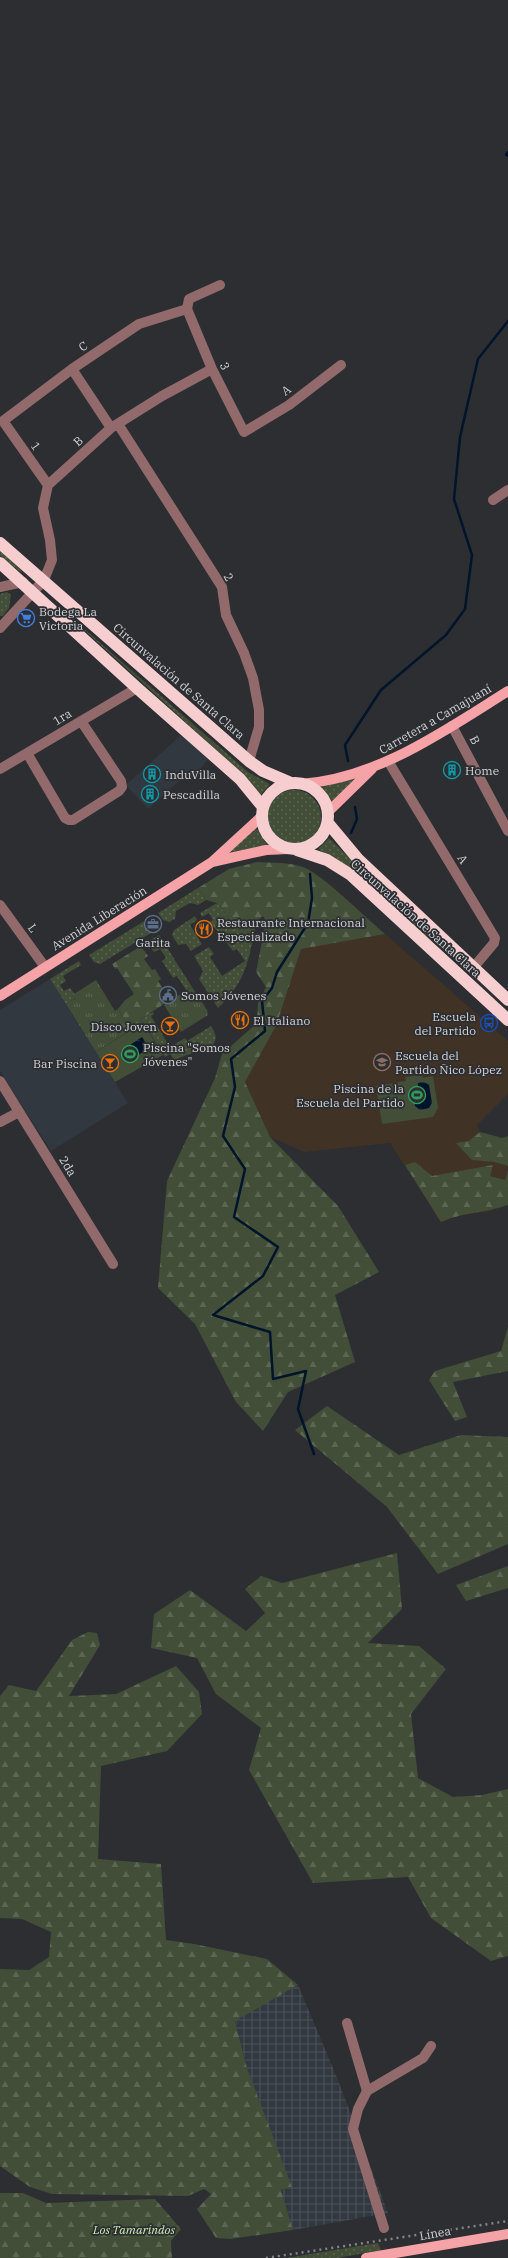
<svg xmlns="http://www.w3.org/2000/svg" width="508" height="2258" viewBox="0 0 508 2258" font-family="'IBM Plex Serif',serif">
<defs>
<pattern id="industrial-grid" width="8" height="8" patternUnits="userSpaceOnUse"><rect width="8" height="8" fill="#323840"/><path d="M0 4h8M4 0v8" fill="none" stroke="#4f545b"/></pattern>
<pattern id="grass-dots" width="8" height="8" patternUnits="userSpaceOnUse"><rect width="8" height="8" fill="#424e37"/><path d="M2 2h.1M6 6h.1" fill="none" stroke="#5c6753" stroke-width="1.8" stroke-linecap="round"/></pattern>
<pattern id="forest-firs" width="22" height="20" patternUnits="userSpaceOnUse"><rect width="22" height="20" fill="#424e37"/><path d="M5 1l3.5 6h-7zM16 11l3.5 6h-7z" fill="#5c6753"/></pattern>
<pattern id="park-tufts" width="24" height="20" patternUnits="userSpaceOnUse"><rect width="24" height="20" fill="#424e37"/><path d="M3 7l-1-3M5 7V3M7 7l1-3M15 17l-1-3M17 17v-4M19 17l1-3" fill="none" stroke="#5c6753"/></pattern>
<pattern id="water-ripples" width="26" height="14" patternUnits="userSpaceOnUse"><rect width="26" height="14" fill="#00152b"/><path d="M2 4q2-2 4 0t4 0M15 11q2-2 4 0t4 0" fill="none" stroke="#243649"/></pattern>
</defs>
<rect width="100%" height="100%" fill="#2c2e32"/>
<!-- built -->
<path fill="#323840" d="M181 735 208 759 193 778H182L148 809 126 785Z
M50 979 128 1103 51 1151 0 1071V1010Z"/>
<!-- industrial -->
<path fill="url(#industrial-grid)" d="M298 1985 338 2080 388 2213 293 2230 281 2190 291 2187 247 2068 235 2020Z"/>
<!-- education -->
<path fill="#413226" d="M385 934 508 1041V1094L477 1125 494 1162 508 1166 505 1180 490 1176 492 1211 455 1216 441 1222 390 1143 304 1152 270 1137 245 1082 276 1026 301 948Z"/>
<!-- grass -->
<path fill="url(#grass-dots)" d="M0 551 21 570 22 573 0 556Z
M7 592 11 595 9 608 3 616H0V594Z
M50 599 248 772 270 784 259 797 245 776Z
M358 777 333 804 322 787Z
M267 817a27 27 0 1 1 54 0a27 27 0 1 1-54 0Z
M255 826 267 845 225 855Z
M329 838 431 938 429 941 354 872 318 849Z
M198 888 206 900 198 905 190 903 176 911 175 919 169 922 163 920 158 913Z
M217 903 237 929 254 933C248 965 243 985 218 1008L199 979 203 971 194 956 209 947 214 954 210 957 222 976 245 961 237 949 233 951 210 922 213 920 209 913 202 917 200 913Z
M195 916 197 920 190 925 202 944 191 951 186 944 178 945 172 935 174 930Z
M151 917 153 922 151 925 155 926 154 931 100 964 94 962 89 955Z
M159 935 192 987 186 990 177 976 173 978 162 961 166 958 160 949 154 952 147 942Z
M79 961 81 965 63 976 66 981 60 985 64 991 70 988 77 997 66 1004 50 979Z
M153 1012 154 1014 151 1016 170 1047 185 1038 187 1041 211 1026C215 1033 218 1037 213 1045L174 1060 170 1054 165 1057 141 1019Z
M378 2243 381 2250 338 2258H286Z"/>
<!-- forest -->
<path fill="url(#forest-firs)" d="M257 862C273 863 289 862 303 867 322 874 367 919 385 934L301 949 276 1026 245 1082 270 1137 338 1206 379 1272 335 1295 355 1362 288 1392 263 1431 236 1402 195 1324 158 1288 167 1181 215 1078 222 1054 257 1023 258 1003 266 987 256 972 266 921 263 916 258 920 254 933 237 929 217 903 206 900 198 888 229 869Z
M141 946 148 956 144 959 152 970 155 969 161 979 158 981 170 1000 141 1019 143 1023 131 1030 118 1009 125 1000 134 994 117 968 115 969 112 964Z
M480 1132 502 1138 508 1136V1166L494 1162 472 1160 456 1143 469 1141Z
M415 1162 432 1176 493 1165 490 1176 505 1180 508 1169V1205C486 1213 463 1212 441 1222L405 1165Z
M508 1327V1371L453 1382 467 1417 455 1421 429 1380 435 1371 501 1351Z
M327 1406 399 1455 461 1435 508 1437V1544L438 1574 387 1507 295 1430Z
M397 1553 402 1609 368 1643 419 1646 446 1669 411 1714 418 1778 453 1797 482 1795 508 1789V1956L491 1961 431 1918 408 1877 313 1883 249 1770 261 1728 216 1694 197 1658 151 1648 154 1614 190 1590 246 1631 265 1613 245 1589 261 1576 282 1583Z
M508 1566V1588L466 1601 456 1585Z
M88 1632 97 1633 100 1645 69 1696 116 1694 176 1666 199 1692 202 1714 167 1751 101 1766 98 1859 161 1864 166 1940 194 1944 267 1959 298 1985 235 2021 247 2068 292 2187 281 2190 293 2230 231 2239 216 2238 197 2209 211 2194 204 2189 188 2196 52 2194 30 2187 0 2166V1969L29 1970 49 1957 51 1932 22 1919 0 1918V1696L9 1685 36 1691 72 1640Z
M0 2193H23L46 2203 155 2199 181 2229 171 2241 172 2258H0Z"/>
<!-- park -->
<path fill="url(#park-tufts)" d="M96 980 115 1011 118 1009 131 1030 96 1052 66 1004 76 998 74 994Z
M192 987 207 1010 208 1015 181 1032 164 1005Z"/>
<!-- pitch -->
<path fill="#424e37" d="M143 1023 163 1055 115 1082 96 1052Z
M422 1075 423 1078 433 1076 438 1108 433 1117 382 1124 376 1086 406 1081 405 1077Z"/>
<!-- water -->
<path fill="url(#water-ripples)" d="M142 1037 149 1048 128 1062 121 1051Z
M424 1082 429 1085 432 1103 429 1108 420 1110 415 1106 412 1090 418 1086V1083Z"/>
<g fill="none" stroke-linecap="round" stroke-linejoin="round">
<!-- stream -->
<path stroke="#00152b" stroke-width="2.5" d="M508 152 506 155 508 156
M348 761 345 745 381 690 446 635 465 609 472 555 454 499 460 437 478 359 508 321
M351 833 357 819 355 807
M310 874 312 898 308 923 277 972 272 988 262 1001 265 1031 231 1059 235 1087 223 1136 245 1169 234 1217 278 1247 263 1276 213 1315 270 1332 273 1379 306 1371 298 1409 314 1454"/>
<!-- minor -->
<path stroke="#926a6b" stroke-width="10" d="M187 309 212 369 244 432 289 405 341 365
M187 309 189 299 220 285
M72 369 111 428
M118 424 222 587 226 615 244 653 253 678 259 710V727L249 761
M48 485 3 421 72 369 139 324 187 309
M493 500 508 490
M0 587 23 582
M0 628 44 580 52 560 50 540 43 508 48 485 111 428 162 396 212 369
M452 726 508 831
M27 753 65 818 69 820H73L119 791 122 787 121 781 81 721
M388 761 495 938 494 943 473 968
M0 769 137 688
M0 905 45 967
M0 1081 113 1264
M0 1122 19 1112
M347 2023 367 2091 358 2109 353 2129 384 2228
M367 2091 423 2058 431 2046"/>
<!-- major -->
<path stroke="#f6a3a8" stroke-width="10" d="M300 784C377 779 444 731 508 691
M328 812 372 769
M212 862 266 850 288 849
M0 996 212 862 262 816
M366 2258 508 2234"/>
<!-- highway -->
<path stroke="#f6cecf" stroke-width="12" d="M0 543 249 761 263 771 291 783
M0 563 137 688 240 779 263 807
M262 816a33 33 0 1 1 66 0a33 33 0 1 1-66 0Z
M328 823 358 859 508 1000
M297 850 327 860 351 875 508 1020"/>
<!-- rail -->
<path stroke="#828487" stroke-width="2.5" stroke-dasharray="2 4" stroke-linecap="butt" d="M266 2258 508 2221"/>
</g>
<!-- icons -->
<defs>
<g id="supermarket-ring" transform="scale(0.9)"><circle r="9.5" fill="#2c2e32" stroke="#3f7fe0" stroke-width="1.5"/><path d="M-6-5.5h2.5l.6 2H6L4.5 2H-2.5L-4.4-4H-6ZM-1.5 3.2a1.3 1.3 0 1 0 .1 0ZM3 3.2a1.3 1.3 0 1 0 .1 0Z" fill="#3f7fe0"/></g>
<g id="building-ring" transform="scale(0.9)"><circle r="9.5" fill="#2c2e32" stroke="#0f9aa8" stroke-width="1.5"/><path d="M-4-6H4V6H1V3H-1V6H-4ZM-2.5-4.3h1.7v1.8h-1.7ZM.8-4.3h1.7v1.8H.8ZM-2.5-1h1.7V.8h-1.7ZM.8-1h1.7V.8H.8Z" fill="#0f9aa8"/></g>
<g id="office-ring" transform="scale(0.9)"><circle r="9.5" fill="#2c2e32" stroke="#5c6f8a" stroke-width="1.5"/><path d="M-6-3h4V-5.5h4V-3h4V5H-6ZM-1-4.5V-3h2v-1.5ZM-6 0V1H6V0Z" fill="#5c6f8a"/></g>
<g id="restaurant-ring" transform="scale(0.9)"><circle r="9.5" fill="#2c2e32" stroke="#e8710a" stroke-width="1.5"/><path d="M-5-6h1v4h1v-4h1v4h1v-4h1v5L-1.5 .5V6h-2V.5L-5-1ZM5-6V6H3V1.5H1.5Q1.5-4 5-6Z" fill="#e8710a"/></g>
<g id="civic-ring" transform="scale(0.9)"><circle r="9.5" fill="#2c2e32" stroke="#5c6f8a" stroke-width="1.5"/><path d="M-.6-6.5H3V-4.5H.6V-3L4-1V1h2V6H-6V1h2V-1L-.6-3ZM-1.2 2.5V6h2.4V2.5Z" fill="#5c6f8a"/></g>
<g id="bus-ring" transform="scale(0.9)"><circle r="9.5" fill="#2c2e32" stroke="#1a4fb4" stroke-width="1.5"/><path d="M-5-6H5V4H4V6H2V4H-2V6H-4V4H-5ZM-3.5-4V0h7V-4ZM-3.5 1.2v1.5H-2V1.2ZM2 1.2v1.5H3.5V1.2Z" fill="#1a4fb4"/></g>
<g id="bar-ring" transform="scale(0.9)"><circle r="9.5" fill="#2c2e32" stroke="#e8710a" stroke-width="1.5"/><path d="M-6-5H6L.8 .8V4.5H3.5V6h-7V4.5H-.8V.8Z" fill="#e8710a"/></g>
<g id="stadium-ring" transform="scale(0.9)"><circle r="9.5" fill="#2c2e32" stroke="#2e9e5b" stroke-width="1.5"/><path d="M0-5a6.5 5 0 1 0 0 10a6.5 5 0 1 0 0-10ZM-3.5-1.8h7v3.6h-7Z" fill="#2e9e5b"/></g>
<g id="university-ring" transform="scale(0.9)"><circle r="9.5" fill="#2c2e32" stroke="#8d6e63" stroke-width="1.5"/><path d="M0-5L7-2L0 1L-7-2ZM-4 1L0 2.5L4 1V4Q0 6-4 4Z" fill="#8d6e63"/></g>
</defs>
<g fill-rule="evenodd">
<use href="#supermarket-ring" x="26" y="618"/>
<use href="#building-ring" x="452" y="770"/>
<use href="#building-ring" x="152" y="774"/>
<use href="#building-ring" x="150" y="794"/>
<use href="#office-ring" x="153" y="924"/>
<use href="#restaurant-ring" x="204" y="929"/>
<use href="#civic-ring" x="168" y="995"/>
<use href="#restaurant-ring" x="240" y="1020"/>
<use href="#bus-ring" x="489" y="1023"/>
<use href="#bar-ring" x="170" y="1026"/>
<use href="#stadium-ring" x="130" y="1054"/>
<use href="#university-ring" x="382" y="1062"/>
<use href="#bar-ring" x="110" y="1063"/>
<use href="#stadium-ring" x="417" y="1095"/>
</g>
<g text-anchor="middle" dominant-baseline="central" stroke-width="3.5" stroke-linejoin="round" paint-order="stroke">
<!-- street labels -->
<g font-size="12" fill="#d1d2d4" stroke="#2c2e32">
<text transform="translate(83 346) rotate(-34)">C</text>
<text transform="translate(225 366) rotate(64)">3</text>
<text transform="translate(286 390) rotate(-36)">A</text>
<text transform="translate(78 441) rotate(-42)">B</text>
<text transform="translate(36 446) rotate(55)">1</text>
<text transform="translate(229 577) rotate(62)">2</text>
<text transform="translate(179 681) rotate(41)">Circunvalación de Santa Clara</text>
<text transform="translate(62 717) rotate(-31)">1ra</text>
<text transform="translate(435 719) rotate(-30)">Carretera a Camajuaní</text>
<text transform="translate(475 740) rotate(62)">B</text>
<text transform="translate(463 859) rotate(59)">A</text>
<text transform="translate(99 918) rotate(-32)">Avenida Liberación</text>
<text transform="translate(416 918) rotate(42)">Circunvalación de Santa Clara</text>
<text transform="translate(33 928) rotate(54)">L</text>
<text transform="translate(68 1166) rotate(59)">2da</text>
<text transform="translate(435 2233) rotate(-10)">Línea</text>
</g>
<!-- poi labels -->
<g font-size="12" fill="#d1d2d4" stroke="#2c2e32" text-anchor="start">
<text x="39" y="611">Bodega La<tspan x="39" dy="14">Victoria</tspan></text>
<text x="465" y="770">Home</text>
<text x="165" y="774">InduVilla</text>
<text x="163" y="794">Pescadilla</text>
<text x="217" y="922">Restaurante Internacional<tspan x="217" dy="14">Especializado</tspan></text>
<text x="153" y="942" text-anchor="middle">Garita</text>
<text x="181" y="995">Somos Jóvenes</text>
<text x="476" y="1016" text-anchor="end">Escuela<tspan x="476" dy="14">del Partido</tspan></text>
<text x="253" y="1020">El Italiano</text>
<text x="157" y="1026" text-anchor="end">Disco Joven</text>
<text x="143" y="1047">Piscina "Somos<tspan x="143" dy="14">Jóvenes"</tspan></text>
<text x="395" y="1055">Escuela del<tspan x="395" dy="14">Partido Ñico López</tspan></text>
<text x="97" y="1063" text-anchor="end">Bar Piscina</text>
<text x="404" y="1088" text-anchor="end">Piscina de la<tspan x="404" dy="14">Escuela del Partido</tspan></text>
</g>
<!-- park labels -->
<g font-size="12" font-style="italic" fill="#ccedb1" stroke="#2c2e32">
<text x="134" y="2229">Los Tamarindos</text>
</g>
</g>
</svg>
